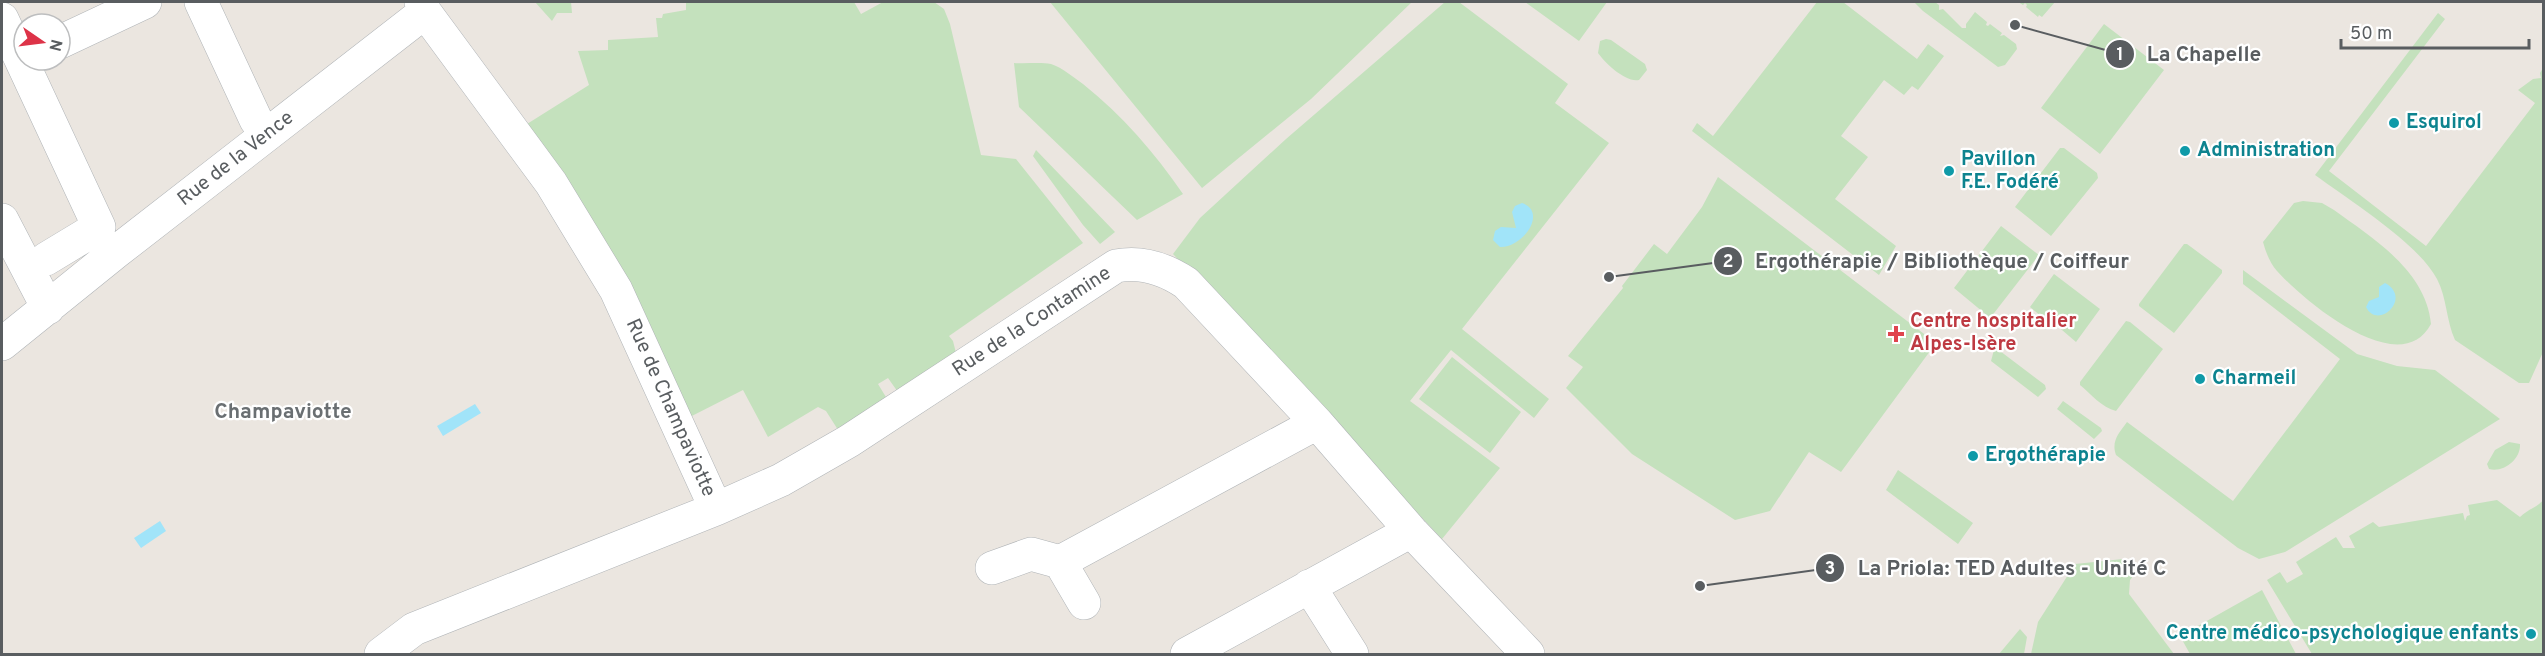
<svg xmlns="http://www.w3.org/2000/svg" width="2545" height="656" viewBox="0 0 2545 656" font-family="Overpass,sans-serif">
<rect width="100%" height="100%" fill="#ebe6e0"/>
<!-- green -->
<path fill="#c4e1bd" d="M535 2H571L572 13H557L552 21Z
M686 2H854L861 14 883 2H934L944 9 950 24 981 155 1016 159 1083 243 949 336 953 341 957 357 900 395 888 378 878 384 889 402 840 433 826 411 818 407 768 437 743 390 680 422 527 124 589 85 578 51 608 50V40L658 37 656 18H662L663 14 686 10Z
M1050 2H1412L1311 99 1202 188Z
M1445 2H1459L1568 84 1555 103 1609 143 1462 329 1549 399 1534 418 1451 350 1410 401 1500 468 1442 539 1173 254 1200 218 1286 139Z
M1525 2H1607L1579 41Z
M1817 2H1843L1917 59 1928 44 1944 56 1918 90 1912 86 1904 95 1884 80 1841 136 1868 157 1835 199 1896 246 1879 275 1692 131 1697 123 1713 136Z
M1914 2H1935L1939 5V10L1943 9 1962 28H1966V24L1975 12 1987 22 1986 25 1988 26 1990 24 2002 33 2000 36 2004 35 2016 44 2017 49 2005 65 1998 67 1923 11Z
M2018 2H2055L2042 17 2039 15 2038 17 2026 7 2027 5 2025 3 2023 5Z
M2438 13 2445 19 2329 171 2426 246 2535 103 2518 90 2533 79 2541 78 2540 73 2543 68V352L2529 383H2519L2455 340C2446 320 2447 298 2437 279 2418 243 2349 200 2315 175Z
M2104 24 2164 70 2100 154 2041 108Z
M1606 39 1611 40 1645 64 1647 70 1639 80C1626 83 1605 63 1598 53L1600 41Z
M1014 63C1026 64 1040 62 1051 64 1063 68 1073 77 1083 84 1123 116 1154 152 1183 194L1137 220 1019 107Z
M2060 148H2064L2097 173 2098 178 2051 236 2015 207Z
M1036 150 1115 232 1100 244 1083 225 1033 156Z
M1718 177 1936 343 1841 472 1809 452 1770 511 1735 520 1632 454 1566 388 1583 367 1568 356 1623 288 1622 286 1654 244 1667 254 1702 207Z
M2303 201 2322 203 2334 210C2374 239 2426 271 2431 324 2400 382 2304 301 2277 271 2270 263 2266 253 2263 242L2294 203Z
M2001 226 2039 255 1991 317H1989L1954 288Z
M2184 244H2187L2222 270V273L2174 333 2139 306V304Z
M2243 270 2357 354 2397 366 2435 370 2500 419 2285 552 2259 559 2238 548 2116 455C2111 441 2119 433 2127 422L2233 501 2340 359 2243 284Z
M2054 274 2100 309 2076 342 2048 318 2046 320 2030 307Z
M2126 321 2130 322 2163 349 2116 411C2102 408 2090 393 2080 385V382Z
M1994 350 2000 351 2045 385 2046 389 2038 397 1991 361Z
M1452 357 1521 412 1490 453 1419 399Z
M2063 401 2101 428 2102 431 2094 439 2057 409Z
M2509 442 2520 444C2521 459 2504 473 2489 469L2487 464 2495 450Z
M1898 470 1973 523 1958 544 1886 490Z
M2497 500 2520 517C2528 509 2538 507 2543 500V654H2312L2267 580 2280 572 2287 583 2303 574 2296 562 2336 537 2343 548H2355L2349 536 2373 522 2379 527 2463 513 2465 521 2467 516 2470 515 2468 505Z
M2123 559 2138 570 2130 580 2129 594 2174 654H2031L2038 622 2075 564Z
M2262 590 2296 654H2190L2180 636Z
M2020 629 2027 637 2024 654H1999Z"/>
<!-- water -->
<path fill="#a1e4f9" d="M1522 203C1548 212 1523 248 1500 247L1493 240 1495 231 1501 227 1516 228 1512 212 1515 206Z
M2385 283C2413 298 2378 331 2366 307L2369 301 2379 297V287Z
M475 404 481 413 443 436 437 426Z
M160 521 166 531 141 548 134 538Z"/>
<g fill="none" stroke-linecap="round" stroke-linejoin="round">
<!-- minor casing -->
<g stroke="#b0b4b7" stroke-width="34">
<path id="minor" d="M201 2 256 120
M421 2 425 12 551 183 616 290 716 509
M2 19 99 227 46 259
M60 42 145 2
M2 220 48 308
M2 344 116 252 425 12
M1060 562 1317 423
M992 568 1031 554 1060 562 1084 603
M1309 586 1352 654
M381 654 414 629 716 509 781 480 849 441 1116 266C1141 261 1165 269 1186 283L1317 423 1411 531 1528 654
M1187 654 1411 531"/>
</g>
<!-- minor -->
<use href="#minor" stroke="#fff" stroke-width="33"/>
</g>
<!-- markers -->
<g fill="#0f9aa8" stroke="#fff" stroke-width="2">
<circle cx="2394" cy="123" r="6"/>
<circle cx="2185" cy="151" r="6"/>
<circle cx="1949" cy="171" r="6"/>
<circle cx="2200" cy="379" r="6"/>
<circle cx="1973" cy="456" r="6"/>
<circle cx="2531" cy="634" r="6"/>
</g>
<path fill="#e0444e" stroke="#fff" stroke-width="2" d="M1893 325h6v6h6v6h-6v6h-6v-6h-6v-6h6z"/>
<g text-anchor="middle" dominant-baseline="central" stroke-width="4.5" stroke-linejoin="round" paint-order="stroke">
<!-- culture labels -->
<g font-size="20" font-weight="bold" fill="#0d838f" stroke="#fff" text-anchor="start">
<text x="2406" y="123">Esquirol</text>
<text x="2197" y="151">Administration</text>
<text x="1961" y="160">Pavillon<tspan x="1961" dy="23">F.E. Fodéré</tspan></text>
<text x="2212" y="379">Charmeil</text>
<text x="1985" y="456">Ergothérapie</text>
<text x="2519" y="634" text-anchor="end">Centre médico-psychologique enfants</text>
</g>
<!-- street labels -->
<g font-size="20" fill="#595d60" stroke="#fff">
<text transform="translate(236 159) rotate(-38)">Rue de la Vence</text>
<text transform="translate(1032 322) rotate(-33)">Rue de la Contamine</text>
<text transform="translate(670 408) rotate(66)">Rue de Champaviotte</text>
</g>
<!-- health labels -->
<g font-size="20" font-weight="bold" fill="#be3a42" stroke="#fff" text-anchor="start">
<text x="1910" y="322">Centre hospitalier<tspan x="1910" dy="23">Alpes-Isère</tspan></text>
</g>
<!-- neighbourhood labels -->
<g font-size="21" font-weight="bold" fill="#6a6f72" stroke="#fff">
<text x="283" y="412">Champaviotte</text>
</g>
</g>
<!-- callouts -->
<path fill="none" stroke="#595d60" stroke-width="2" d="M2015 25L2120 54M1609 277L1728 261M1700 586L1830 568"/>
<g fill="#595d60" stroke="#fff" stroke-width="2">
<circle cx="2015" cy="25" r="6"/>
<circle cx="1609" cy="277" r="6"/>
<circle cx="1700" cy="586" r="6"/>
<circle cx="2120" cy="54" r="15"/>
<circle cx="1728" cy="261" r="15"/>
<circle cx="1830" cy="568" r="15"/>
</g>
<g font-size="18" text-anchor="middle" font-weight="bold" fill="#fff">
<text x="2120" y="60">1</text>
<text x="1728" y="267">2</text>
<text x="1830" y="574">3</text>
</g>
<g font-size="21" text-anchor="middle" font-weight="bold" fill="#595d60" stroke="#fff" stroke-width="4.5" stroke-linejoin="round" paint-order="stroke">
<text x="2204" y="61">La Chapelle</text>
<text x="1942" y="268">Ergothérapie / Bibliothèque / Coiffeur</text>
<text x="2012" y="575">La Priola: TED Adultes - Unité C</text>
</g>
<!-- border -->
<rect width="2545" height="656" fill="none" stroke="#595d60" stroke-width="6"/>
<!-- north arrow -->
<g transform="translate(42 42) rotate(104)"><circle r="28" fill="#ffffff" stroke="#bdbebf" stroke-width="1.5"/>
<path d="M0-4.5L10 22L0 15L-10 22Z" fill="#dd3348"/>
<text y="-9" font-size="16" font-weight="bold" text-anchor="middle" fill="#595d60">N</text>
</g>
<!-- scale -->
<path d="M2341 39v9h188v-9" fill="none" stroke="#595d60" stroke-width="3"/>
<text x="2350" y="39" font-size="18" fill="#595d60" stroke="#ffffff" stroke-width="4.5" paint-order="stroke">50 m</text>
</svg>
